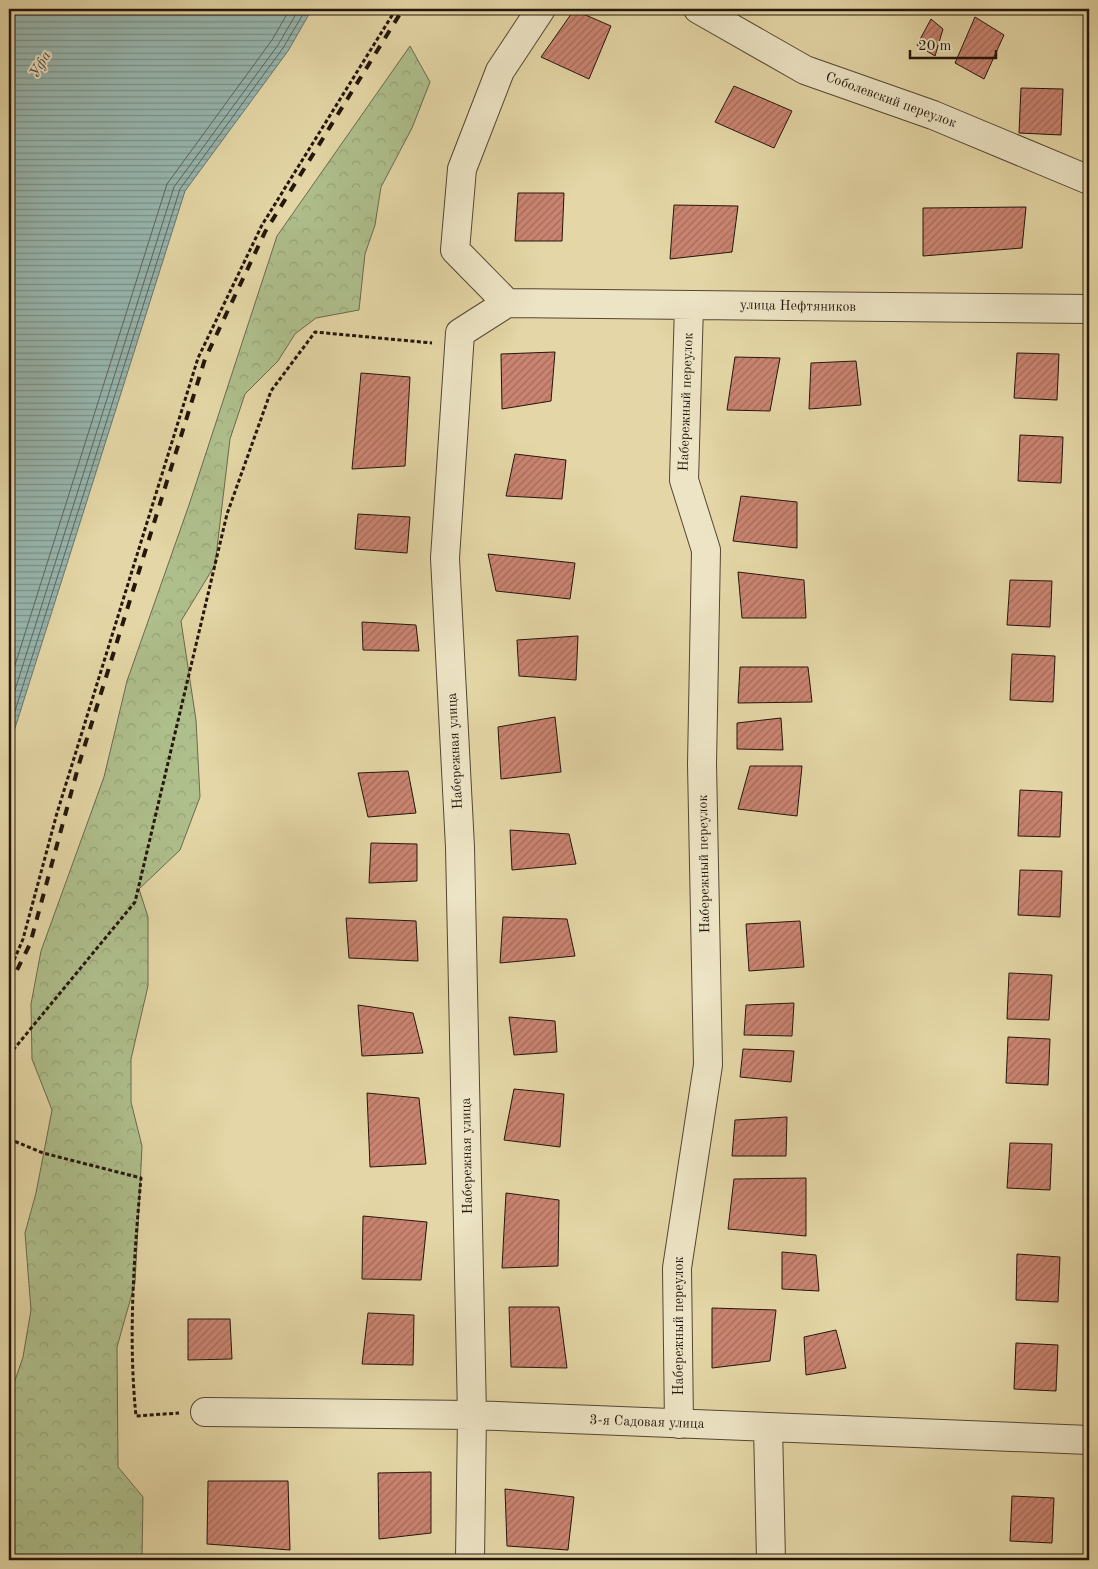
<svg xmlns="http://www.w3.org/2000/svg" width="1098" height="1569" viewBox="0 0 1098 1569" font-family="'Old Standard TT',serif">
<defs>
<pattern id="forest-crowns" width="20" height="18" patternUnits="userSpaceOnUse" patternTransform="scale(1.25)"><rect width="20" height="18" fill="#aebf8c"/><path d="M2 6a3 3 0 1 1 6 0M12 15a3 3 0 1 1 6 0" fill="none" stroke="#96a377"/></pattern>
<pattern id="water-rules" width="6" height="5" patternUnits="userSpaceOnUse" patternTransform="scale(1.25)"><rect width="6" height="5" fill="#98b7b0"/><path d="M0 2.5h6" fill="none" stroke="#7c948d"/></pattern>
<pattern id="building-hatch" width="6" height="6" patternUnits="userSpaceOnUse" patternTransform="scale(1.25)"><rect width="6" height="6" fill="#ca8471"/><path d="M-1 1l2-2M0 6l6-6M5 7l2-2" fill="none" stroke="#a46b5b"/></pattern>
</defs>
<rect width="100%" height="100%" fill="#e4d6a6"/>
<filter id="stains"><feTurbulence type="fractalNoise" baseFrequency=".004" numOctaves="4"/><feColorMatrix values="0 0 0 0 .2 0 0 0 0 .09 0 0 0 0 .02 0 0 0 .5 -.17"/></filter>
<radialGradient id="worn" r=".72"><stop offset=".6" stop-color="#630" stop-opacity="0"/><stop offset="1" stop-color="#630" stop-opacity=".3"/></radialGradient>
<!-- forest -->
<path fill="url(#forest-crowns)" stroke="#696a4c" d="M410 46 430 82 412 128 381 187 375 225 365 254 359 310 316 318 295 334 278 361 245 394 230 439 215 565 181 621 196 720 200 797 180 850 139 889 148 917V986L131 1059V1102L142 1146 140 1188 135 1283 117 1347 118 1467 143 1497 142 1560H9V1398L23 1357 31 1310 25 1233 36 1193 52 1110 32 1059 31 1004 41 951 104 777 127 681 189 505 277 236Z"/>
<!-- water -->
<path fill="url(#water-rules)" stroke="#6a776e" d="M9 9H312L288 51 185 191 9 747Z"/>
<g fill="none" stroke-linecap="round" stroke-linejoin="round">
<!-- shore -->
<path stroke="#5e665e" stroke-width="1" d="M9 684 167 184 272 40 290 9
M9 709 174 187 278 45 299 9
M9 730 180 189 283 48 306 9"/>
</g>
<!-- building -->
<path fill="url(#building-hatch)" stroke="#24160b" d="M574 10 611 26 589 79 541 57Z
M975 17 1004 35 984 79 955 63Z
M931 19 943 29 935 56 917 45Z
M734 86 792 111 774 148 715 122Z
M1021 88 1063 89 1061 135 1019 133Z
M518 193H564L562 241H515Z
M674 205 738 206 732 252 670 259Z
M1026 207 1022 248 923 256V208Z
M555 352 551 401 502 409 501 354Z
M1017 353 1059 354 1057 400 1014 398Z
M735 357 780 358 770 411 727 410Z
M856 361 861 405 809 409 811 363Z
M361 373 410 377 405 466 352 469Z
M1020 435 1063 437 1061 483 1018 481Z
M515 454 566 460 562 499 506 496Z
M741 496 797 502V548L733 541Z
M358 514 410 517 407 553 355 549Z
M488 554 575 563 570 599 496 591Z
M738 572 804 580 806 618H742Z
M1010 580 1052 581 1050 627 1007 625Z
M362 622 416 625 419 651 363 650Z
M578 636 576 680 519 676 517 640Z
M1012 654 1055 656 1053 702 1010 700Z
M740 667H808L812 702 738 703Z
M555 717 561 772 501 779 498 727Z
M781 718 783 750 737 749V723Z
M750 766H802L797 816 738 809Z
M408 771 416 813 368 817 358 773Z
M1020 790 1062 792 1060 837 1018 836Z
M510 830 569 834 576 864 512 870Z
M371 843 417 844V881L369 883Z
M1020 870 1062 871 1060 917 1018 915Z
M503 917 567 919 575 956 500 963Z
M346 918 416 921 418 961 349 958Z
M800 921 804 967 749 971 746 924Z
M1009 973 1052 975 1049 1020 1007 1019Z
M794 1003 792 1036 744 1035 746 1005Z
M358 1005 413 1013 423 1053 362 1056Z
M509 1017 555 1021 557 1052 514 1055Z
M1008 1037 1050 1039 1048 1085 1006 1083Z
M743 1049 794 1051 791 1082 740 1077Z
M514 1089 564 1094 560 1147 504 1140Z
M367 1093 419 1098 426 1164 370 1167Z
M787 1117 786 1156H732L735 1120Z
M1010 1143 1052 1144 1050 1190 1007 1188Z
M806 1178V1236L728 1229 734 1179Z
M506 1193 559 1200 558 1266 502 1268Z
M363 1216 427 1222 421 1280 362 1279Z
M782 1252 816 1255 819 1291 782 1289Z
M1017 1254 1060 1257 1058 1302 1016 1300Z
M509 1307H559L567 1368 511 1367Z
M712 1308 776 1310 770 1361 712 1368Z
M368 1313 414 1315 413 1365 362 1364Z
M188 1319H230L232 1359 188 1360Z
M836 1330 846 1368 806 1375 804 1337Z
M1016 1343 1058 1345 1056 1391 1014 1389Z
M431 1472V1533L379 1539 378 1473Z
M208 1481H288L290 1550 207 1544Z
M505 1489 574 1497 568 1550 507 1546Z
M1012 1496 1054 1498 1052 1543 1010 1541Z"/>
<g fill="none" stroke-linecap="round" stroke-linejoin="round">
<!-- street casing -->
<g stroke="#544632" stroke-width="30">
<path id="street" d="M698 9 805 70 933 115 1089 180
M507 303 1089 309
M205 1412 472 1415 1089 1440
M679 1424 677 1268 708 1065 702 764 706 550 684 480 689 305
M768 1427 771 1560
M470 1560 472 1415 460 847 445 558 460 333 507 303 455 250 462 169 500 71 541 9"/>
</g>
<!-- path -->
<path stroke="#24160b" stroke-width="3" stroke-dasharray="4 2.5" stroke-linecap="butt" d="M9 972 23 939 57 813 198 358 262 225 396 9
M9 1055 135 902 227 514 271 391 315 332 432 343
M9 1139 43 1153 141 1178C134 1256 128 1338 136 1416L179 1413"/>
<!-- street -->
<use href="#street" stroke="#ede4c5" stroke-width="28"/>
<!-- rail -->
<path stroke="#24160b" stroke-width="4" stroke-dasharray="9 9" stroke-linecap="butt" d="M9 986 30 944 79 764 205 359 265 232 403 9"/>
</g>
<g text-anchor="middle" dominant-baseline="central" stroke-width="4" stroke-linejoin="round" paint-order="stroke">
<!-- street labels -->
<g font-size="14" fill="#24160b" stroke="#ede4c5">
<text transform="translate(891 100) rotate(20)">Соболевский переулок</text>
<text transform="translate(798 306) rotate(1)">улица Нефтяников</text>
<text transform="translate(686 402) rotate(-88)">Набережный переулок</text>
<text transform="translate(455 751) rotate(-93)">Набережная улица</text>
<text transform="translate(704 864) rotate(-91)">Набережный переулок</text>
<text transform="translate(467 1156) rotate(-91)">Набережная улица</text>
<text transform="translate(679 1326) rotate(-90)">Набережный переулок</text>
<text transform="translate(647 1422) rotate(2)">3-я Садовая улица</text>
</g>
<!-- water labels -->
<g font-size="15" font-style="italic" fill="#4d4e45" stroke="#ede4c5">
<text transform="translate(41 65) rotate(-60)">Уфа</text>
</g>
</g>
<!-- margin -->
<rect width="1098" height="1569" fill="none" stroke="#e4d6a6" stroke-width="30"/>
<rect x="10" y="10" width="1078" height="1549" fill="none" stroke="#24160b" stroke-width="2.5"/>
<rect x="15" y="15" width="1068" height="1539" fill="none" stroke="#24160b"/>
<!-- scale -->
<path d="M910 50v8h86v-8" fill="none" stroke="#24160b" stroke-width="2.5"/>
<text x="918" y="50" font-size="15" fill="#24160b" stroke="#ede4c5" stroke-width="4" paint-order="stroke">20 m</text>
<rect width="100%" height="100%" filter="url(#stains)"/>
<rect width="100%" height="100%" fill="url(#worn)"/>
</svg>
